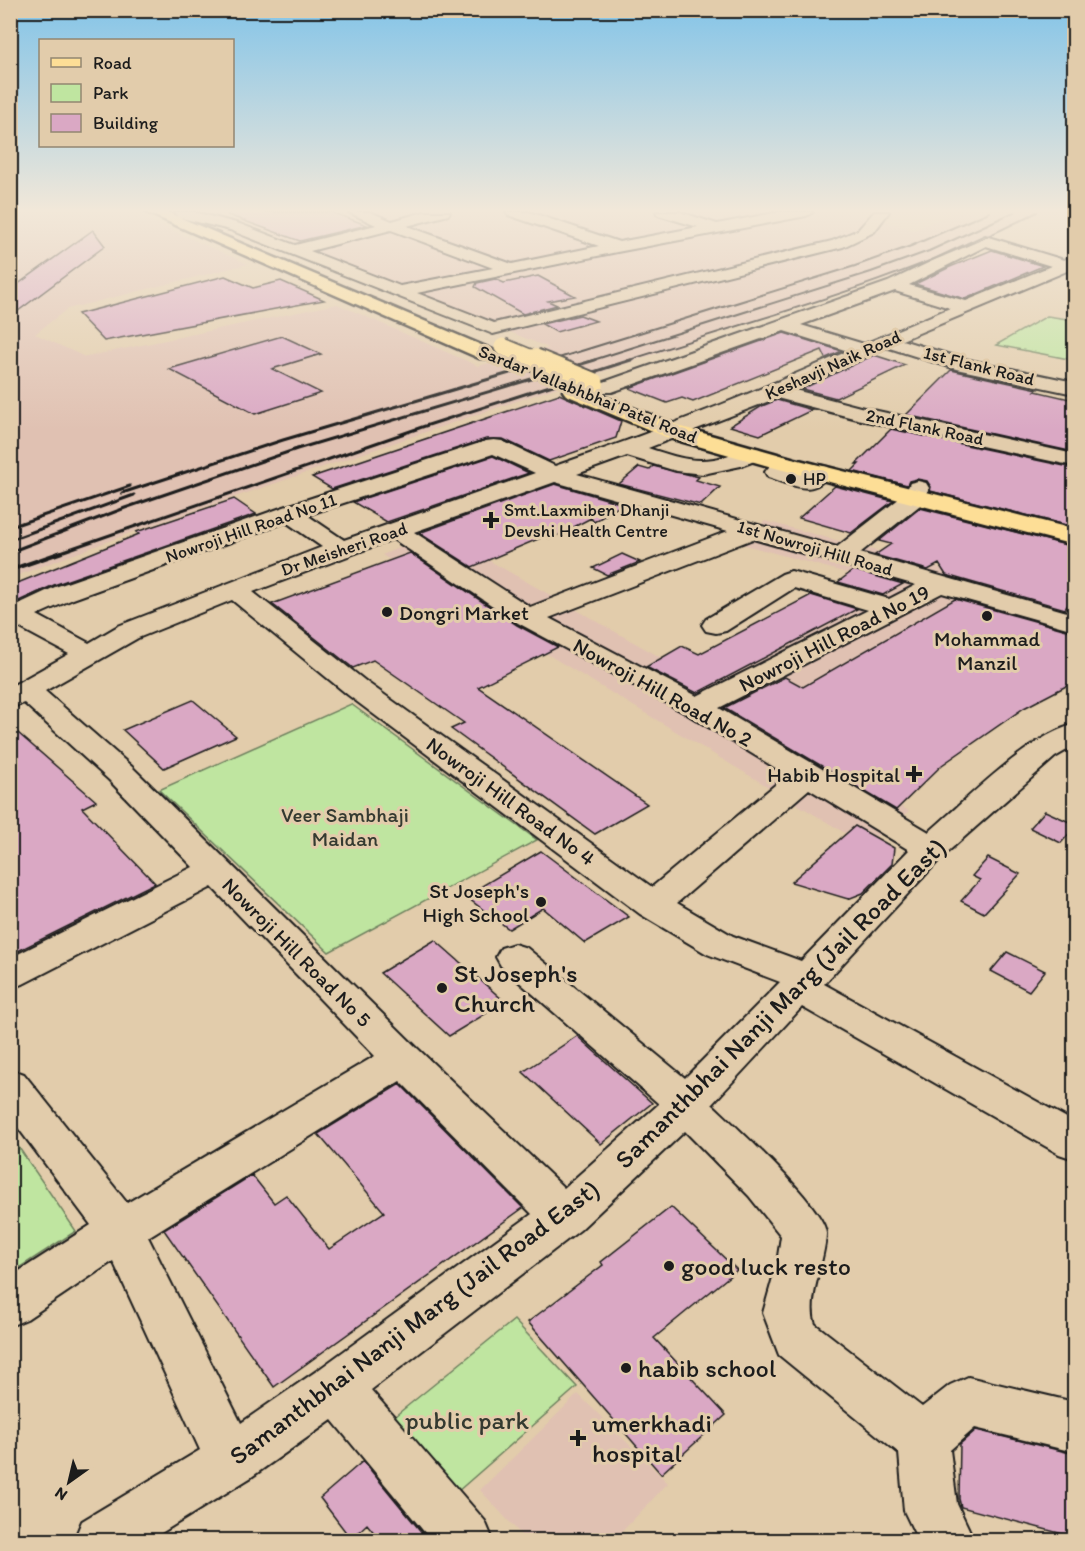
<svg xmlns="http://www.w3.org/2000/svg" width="1085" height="1551" viewBox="0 0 1085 1551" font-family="Itim,sans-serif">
<rect width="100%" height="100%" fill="#e2ccab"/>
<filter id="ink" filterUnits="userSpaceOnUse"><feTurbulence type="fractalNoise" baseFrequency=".0167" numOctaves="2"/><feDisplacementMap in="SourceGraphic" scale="12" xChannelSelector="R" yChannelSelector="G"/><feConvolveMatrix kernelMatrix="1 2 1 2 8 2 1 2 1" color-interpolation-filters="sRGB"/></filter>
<g filter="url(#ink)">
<!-- built -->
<path fill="#e0c1b2" d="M11 212H130L248 264 67 309 35 334 85 357 337 304 478 366 549 348 220 212H852L914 230 956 212H1038L974 244 896 276 649 356 138 530 11 578Z
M765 521 1074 604V634L955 602 752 720 909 811 865 845 382 555 437 531 706 683 883 583 738 543Z
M578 1394 668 1483 614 1540H526L480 1490Z"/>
<!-- green -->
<path fill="#bfe5a0" stroke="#6e805e" stroke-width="1.5" d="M1047 316 1074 320V360L996 345Z
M351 704 537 840 329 952 159 790Z
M11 1136 76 1231 11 1273H10Z
M514 1320 577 1387 457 1492 395 1416Z"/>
<!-- building -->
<path fill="#daa8c4" stroke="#1c1c1c" stroke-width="1.5" d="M229 212H331L367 225 300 241 228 215Z
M93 230 105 246 10 317V290Z
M992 250 1043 266 965 299 915 284 950 267Z
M225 276 253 288 281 281 324 300 104 341 78 314Z
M538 276 575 296 548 301 557 305 523 314 475 287 477 283 495 279 504 283Z
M580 315 596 321 556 332 542 324Z
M784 333 842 351 826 358 822 350 693 402 682 398 667 403 629 388Z
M282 336 321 354 272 369 321 393 255 414 169 369Z
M874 355 905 365 836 398 802 389Z
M951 370 1038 389 1035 391 1074 400V452L906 415Z
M559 394 621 421 616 438 549 461 503 439H486L332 489 312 477Z
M777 400 812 410 760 435 730 426 762 406Z
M891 429 1074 468V527L930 491 931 487 927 481 917 479 909 481 907 485 852 471 859 464H856Z
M493 456 529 473 387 522 353 502Z
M653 466 699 477 696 480 720 487 701 505 619 484 639 467 649 470Z
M555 484 623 504 594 522 591 518 551 539 545 536 472 567 419 533Z
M835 486 893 501 851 533 799 518Z
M234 499 256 514 54 585 10 605V586L139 534 136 532Z
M920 508 1074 547V596L1065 609 946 575 939 564 928 570 875 555 891 544 879 541Z
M410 553 517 625 558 647 478 687 647 804 595 834 451 729 464 723 373 660 353 668 272 604Z
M622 554 640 562 607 575 593 568Z
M854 570 903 584 883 595 838 582Z
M811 595 857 609 697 693 646 667 682 646 699 654Z
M955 599 1074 632V682L1024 708 942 765 896 810 724 708 785 677 803 687Z
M193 700 236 736 164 768 123 730Z
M10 726 96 801 82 808 155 883 10 955Z
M1045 811 1074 824V828L1061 843 1030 828Z
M855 826 894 848 892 864 863 893 848 899 791 882Z
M541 851 629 917 585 943 543 908 509 929 465 896Z
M988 858 1020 874 984 913 961 901 980 880 972 876Z
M435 940 505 1002 449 1036 380 973Z
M1007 952 1045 971 1029 991 991 971Z
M577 1036 652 1103 601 1144 523 1072Z
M400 1084 523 1208 274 1387 164 1230 252 1175 274 1203 286 1195 329 1249 384 1212 318 1134Z
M671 1207 737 1270 654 1338 726 1415 661 1474 528 1322 603 1265 601 1262Z
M976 1430 1074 1454V1537L961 1507 959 1499 960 1444Z
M363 1461 428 1540H380L367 1524 351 1539 320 1498Z"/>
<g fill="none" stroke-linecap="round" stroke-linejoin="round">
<!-- minor casing -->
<g stroke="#1c1c1c" stroke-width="4">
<path id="minor" d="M176 212H194L240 224 295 245 376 225 348 212H370L392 221 424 212H450L448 215 407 226 512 264 599 246 508 215 506 212H529L619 242 698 227 658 215 656 212H680L717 224 779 212H813L806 216 617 252 417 293 494 323 832 241 858 230 874 212H889L874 232 843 247 493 334 230 230 177 217ZM391 230 493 268 400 286 310 251Z
M985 236 1064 260 1074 255V273L1067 271 902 340 960 358 1074 382V394L956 369 886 347 795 390 864 408 1074 454V466L861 420 777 398 648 448C670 455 690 463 714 459 730 457 744 445 760 449L763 454 760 459 741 466 703 474 676 471 627 456 577 474 837 547 905 494 910 483 918 481 926 483 929 488 924 502 860 553 1074 614V630L942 593 719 708 929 832C964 802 1032 733 1074 725V746L1055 757 943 856 824 984 1074 1122V1159L1059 1154 802 1007 712 1104C733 1124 827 1209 826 1234 825 1261 806 1301 815 1324L922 1407 950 1385 968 1377 1074 1402V1452L975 1428 950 1450 957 1504 974 1540H918L904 1511 899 1453 779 1355 763 1313 777 1263 781 1236 749 1196 685 1131 580 1230 371 1390 485 1521 493 1540H431L332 1420 250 1478 150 1540H74L82 1521 200 1450 113 1261 27 1319 10 1326V1277L91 1225 10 1117V1069L24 1074 127 1203 375 1056 212 887 23 984 10 988V958L193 867 109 780 24 703 10 708V687L69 654 15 625 10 626V608L55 587 281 508 486 441 494 440 502 441 555 466C655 432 752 394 848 351L784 331 612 392H598L595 388 598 384 888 282ZM986 246 1051 266 966 301 909 285ZM895 291 950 308 864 344 801 325ZM493 454 535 473 344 540 307 515ZM555 482 728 531 530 607 414 532ZM286 522 322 547 118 626 89 643 37 615 73 599ZM393 539 518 623 687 714 787 775 652 887 368 683 253 592ZM753 539 916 585 889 599 791 571 782 574 706 619 702 625 706 631 716 633 726 631 794 588 868 610 697 696 549 618ZM232 600 348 695 640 914 707 954 780 982 685 1078 527 948 514 944 501 948 496 957 501 966 659 1104 564 1188 417 1048 131 766 45 691 138 638ZM809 789 909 850 801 961 733 936 677 903ZM400 1081 532 1214 318 1370 241 1423 148 1237Z
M787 457 795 459 798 464 793 470 806 474C813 466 818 465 828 467L831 472C813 499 794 485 768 477L765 472C770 464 778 460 787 457Z"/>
</g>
<!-- major casing -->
<g stroke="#1c1c1c" stroke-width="5">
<path id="major" d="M146 212H167L493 350 496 354 493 358H479Z
M573 385 682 427 795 459 1074 529V545L779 469 666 437 566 395 563 391 566 387Z"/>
</g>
<!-- minor -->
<use href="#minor" fill="#e2ccab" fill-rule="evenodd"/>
<!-- major -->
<use href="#major" fill="#fdde96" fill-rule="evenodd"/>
<!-- rail-far2 -->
<path stroke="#1c1c1c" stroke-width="2" d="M549 361 855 266 911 246 989 212
M590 361 871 272 929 251 1014 212
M626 361C763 317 910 279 1037 212"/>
<!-- rail-far1 -->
<path stroke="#1c1c1c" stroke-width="3" d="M122 493 283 440 554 360
M10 527 130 486
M10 540 134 495
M10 552 125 508 297 449 595 360
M58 553 425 426 631 360"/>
<!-- rail -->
<path stroke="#1c1c1c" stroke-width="4" d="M10 570 62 552"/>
<!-- major-bridge-far1 casing -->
<g stroke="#1c1c1c" stroke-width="20" stroke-linecap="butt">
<path id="major-bridge-far1" d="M503 347 537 361"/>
</g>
<!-- major-bridge casing -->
<g stroke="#1c1c1c" stroke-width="26" stroke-linecap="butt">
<path id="major-bridge" d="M534 360 593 384"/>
</g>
<!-- major-bridge-far1 -->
<use href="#major-bridge-far1" stroke="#fdde96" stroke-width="17"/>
<!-- major-bridge -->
<use href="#major-bridge" stroke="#fdde96" stroke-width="22"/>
</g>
</g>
<!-- sky -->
<linearGradient id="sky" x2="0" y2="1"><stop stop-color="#83c4e8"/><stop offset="0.49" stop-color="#f2e8d9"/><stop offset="1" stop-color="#f2e8d9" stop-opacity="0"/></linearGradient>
<rect width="1085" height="430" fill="url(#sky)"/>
<!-- markers -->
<g fill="#1c1c1c" stroke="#e2ccab" stroke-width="2">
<circle cx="791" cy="479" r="6"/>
<path d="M488 511h6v6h6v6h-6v6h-6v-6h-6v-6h6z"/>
<circle cx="387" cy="612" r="6"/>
<circle cx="987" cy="616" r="6"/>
<path d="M911 765h6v6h6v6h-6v6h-6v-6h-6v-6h6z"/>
<circle cx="541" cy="902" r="6"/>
<circle cx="442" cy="988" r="6"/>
<circle cx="669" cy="1266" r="6"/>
<circle cx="626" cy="1368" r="6"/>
<path d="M575 1429h6v6h6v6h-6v6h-6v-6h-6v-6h6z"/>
</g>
<g text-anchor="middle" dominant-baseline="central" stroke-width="6" stroke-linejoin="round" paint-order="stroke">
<!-- far-street labels -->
<g font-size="18" fill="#1c1c1c" stroke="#e2ccab">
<text transform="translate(833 365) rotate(-24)">Keshavji Naik Road</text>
<text transform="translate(979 366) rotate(14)">1st Flank Road</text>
<text transform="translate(588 394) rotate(22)">Sardar Vallabhbhai Patel Road</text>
<text transform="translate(925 427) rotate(12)">2nd Flank Road</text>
<text transform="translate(251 528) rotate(-19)">Nowroji Hill Road No 11</text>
<text transform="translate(815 548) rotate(16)">1st Nowroji Hill Road</text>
<text transform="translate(344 549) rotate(-19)">Dr Meisheri Road</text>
</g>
<!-- far-poi labels -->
<g font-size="18" fill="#1c1c1c" stroke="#e2ccab" text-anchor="start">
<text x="803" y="479">HP</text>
<text x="504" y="510">Smt.Laxmiben Dhanji<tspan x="504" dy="21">Devshi Health Centre</tspan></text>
</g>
<!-- poi labels -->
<g font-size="21" fill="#1c1c1c" stroke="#e2ccab" text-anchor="end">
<text x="399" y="612" text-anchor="start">Dongri Market</text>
<text x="987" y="638" text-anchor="middle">Mohammad<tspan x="987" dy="24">Manzil</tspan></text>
<text x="900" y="774">Habib Hospital</text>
<text x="529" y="890">St Joseph's<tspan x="529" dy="24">High School</tspan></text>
</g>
<!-- street labels -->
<g font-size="21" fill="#1c1c1c" stroke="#e2ccab">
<text transform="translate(834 638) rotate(-27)">Nowroji Hill Road No 19</text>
<text transform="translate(663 692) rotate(29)">Nowroji Hill Road No 2</text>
<text transform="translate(511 801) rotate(36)">Nowroji Hill Road No 4</text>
<text transform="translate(297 952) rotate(45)">Nowroji Hill Road No 5</text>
</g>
<!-- park labels -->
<g font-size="21" fill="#343a30" stroke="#e2ccab">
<text x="345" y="814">Veer Sambhaji<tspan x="345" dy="24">Maidan</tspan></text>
</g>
<!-- near-poi labels -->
<g font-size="26" fill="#1c1c1c" stroke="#e2ccab" text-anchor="start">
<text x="454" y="973">St Joseph's<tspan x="454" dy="30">Church</tspan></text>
<text x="681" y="1266">good luck resto</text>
<text x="638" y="1368">habib school</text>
<text x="592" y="1423">umerkhadi<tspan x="592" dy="30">hospital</tspan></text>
</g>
<!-- near-street labels -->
<g font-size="26" fill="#1c1c1c" stroke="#e2ccab">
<text transform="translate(780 1003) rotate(-45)">Samanthbhai Nanji Marg (Jail Road East)</text>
<text transform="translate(414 1322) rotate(-37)">Samanthbhai Nanji Marg (Jail Road East)</text>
</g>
<!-- near-park labels -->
<g font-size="26" fill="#343a30" stroke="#e2ccab">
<text x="467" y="1420">public park</text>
</g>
</g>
<!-- margin -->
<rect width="1085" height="1551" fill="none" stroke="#e2ccab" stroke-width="36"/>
<rect x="18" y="18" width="1049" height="1515" fill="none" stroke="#1c1c1c" stroke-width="2" filter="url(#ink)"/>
<!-- legend -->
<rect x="39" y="39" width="195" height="108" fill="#e2ccab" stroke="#938672" stroke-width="1.5"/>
<rect x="51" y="58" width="30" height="9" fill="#fdde96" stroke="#938672" stroke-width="1.5"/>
<text x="93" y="69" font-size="18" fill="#1c1c1c">Road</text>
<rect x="51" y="84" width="30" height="18" fill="#bfe5a0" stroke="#938672" stroke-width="1.5"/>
<text x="93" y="99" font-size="18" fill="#1c1c1c">Park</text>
<rect x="51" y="114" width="30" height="18" fill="#daa8c4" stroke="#938672" stroke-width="1.5"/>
<text x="93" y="129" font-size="18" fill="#1c1c1c">Building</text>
<!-- north arrow -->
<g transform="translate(69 1482) rotate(214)" stroke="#e2ccab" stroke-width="4.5" paint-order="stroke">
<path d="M0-4.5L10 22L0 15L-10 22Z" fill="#1c1c1c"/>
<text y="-9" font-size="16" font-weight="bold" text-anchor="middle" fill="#1c1c1c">N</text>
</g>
</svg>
